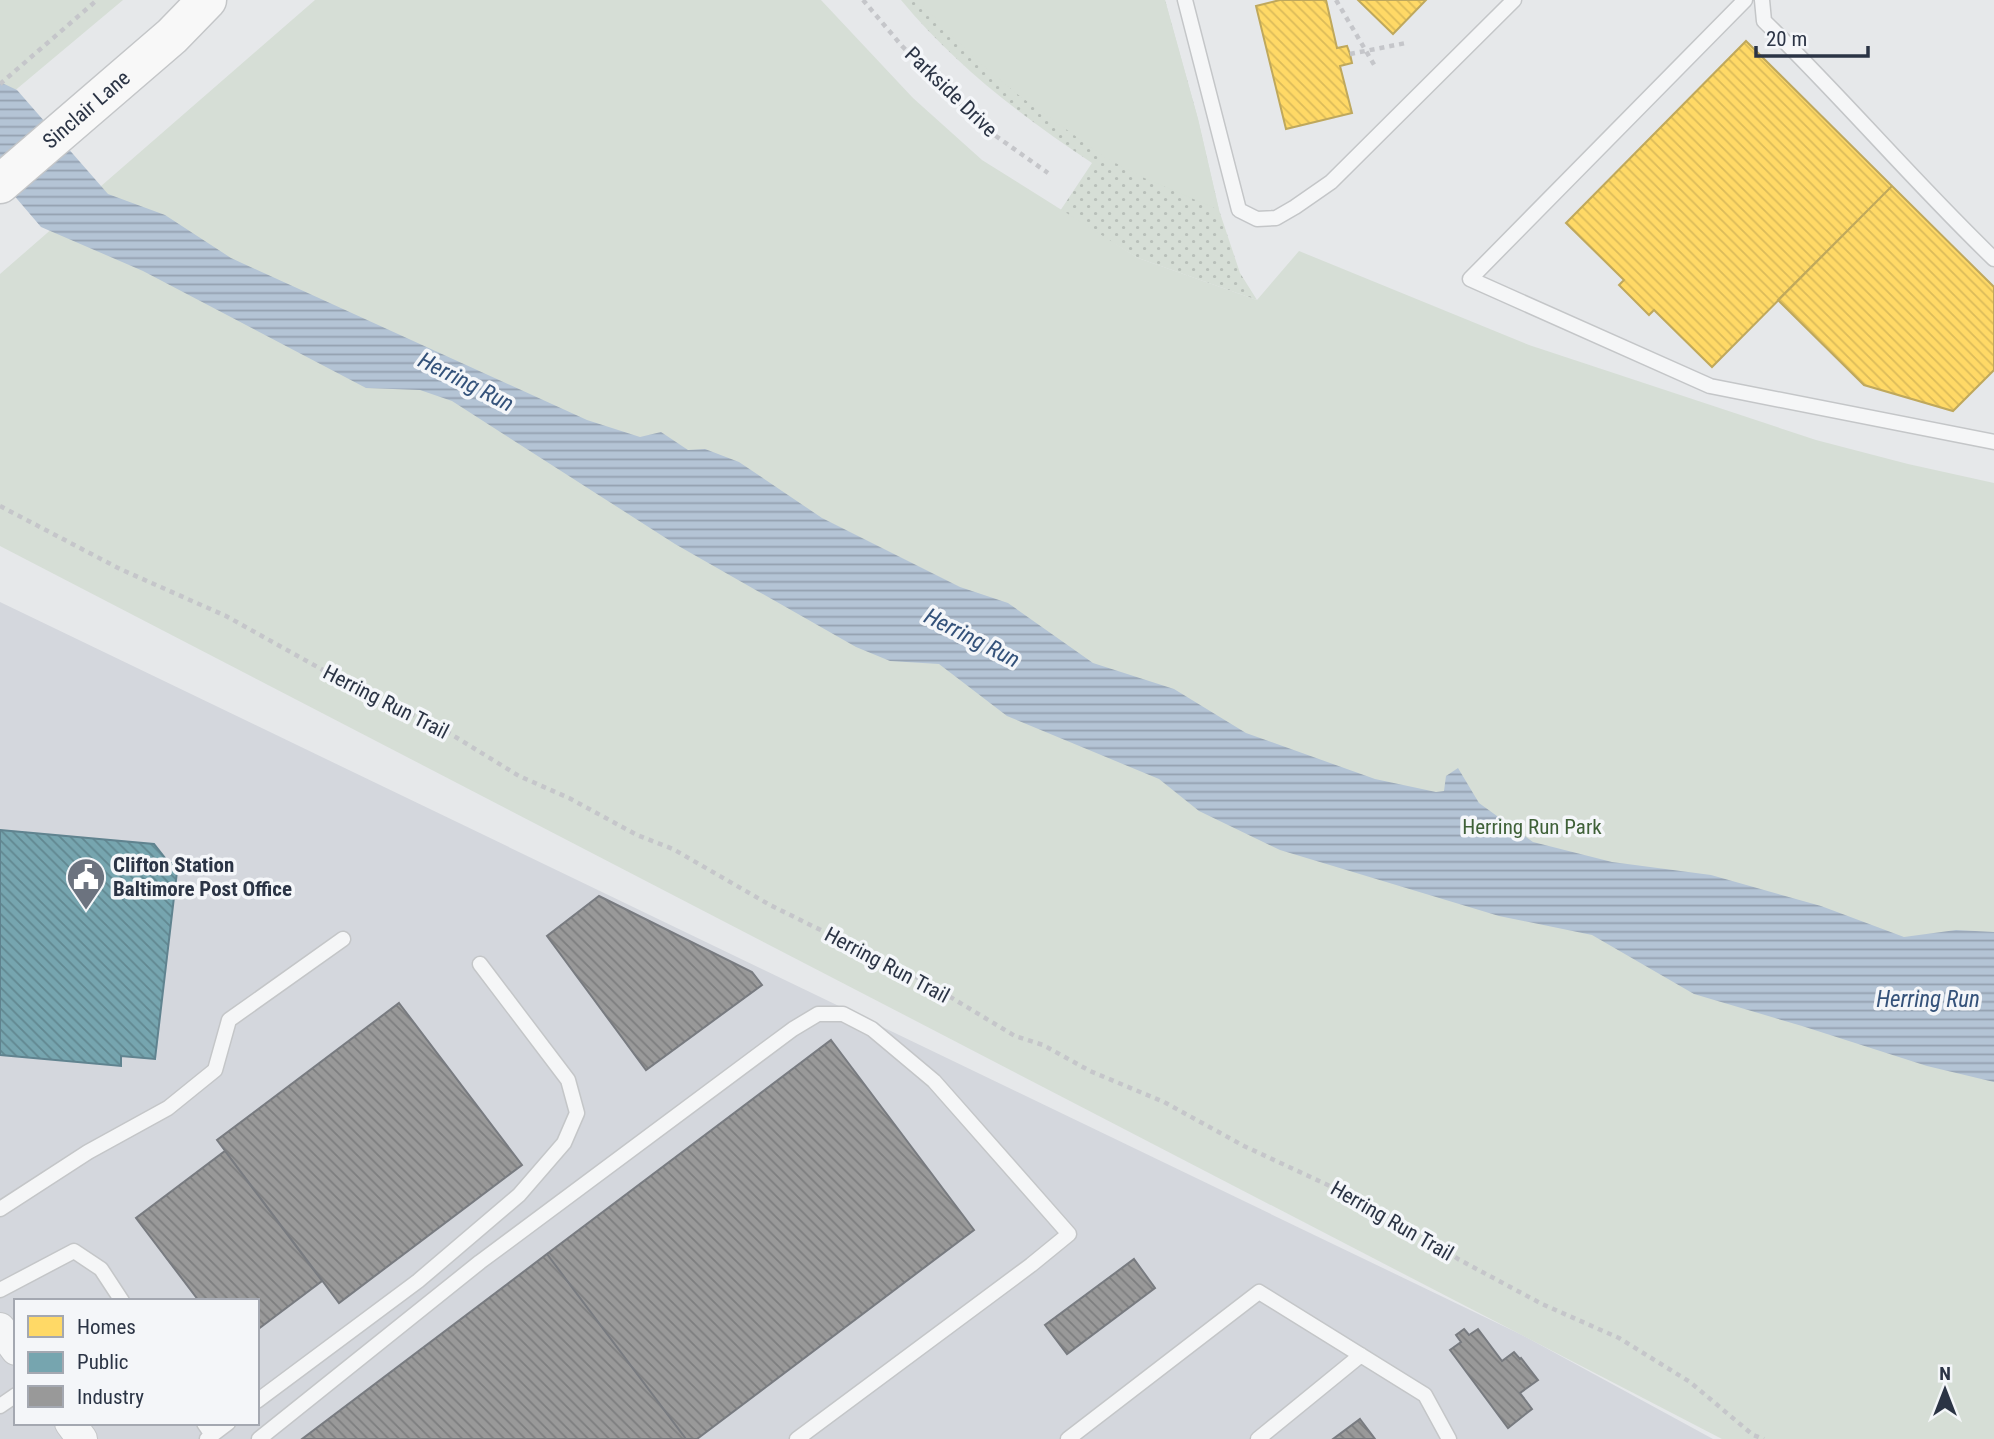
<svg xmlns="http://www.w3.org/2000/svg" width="1994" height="1439" viewBox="0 0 1994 1439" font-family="'Roboto Condensed',sans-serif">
<defs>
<pattern id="grass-dots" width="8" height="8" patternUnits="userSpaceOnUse" patternTransform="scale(1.75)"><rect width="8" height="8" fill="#d6ded6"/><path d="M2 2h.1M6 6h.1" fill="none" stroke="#b8bfb9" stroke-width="1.8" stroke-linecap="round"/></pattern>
<pattern id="water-rules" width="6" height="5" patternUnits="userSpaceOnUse" patternTransform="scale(1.75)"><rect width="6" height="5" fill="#b4c4d5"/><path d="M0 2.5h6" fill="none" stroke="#93a0af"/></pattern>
<pattern id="homes-back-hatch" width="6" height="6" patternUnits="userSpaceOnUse" patternTransform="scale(1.75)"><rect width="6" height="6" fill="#ffd966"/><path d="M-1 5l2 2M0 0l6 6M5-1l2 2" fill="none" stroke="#dbbb5a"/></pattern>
<pattern id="public-back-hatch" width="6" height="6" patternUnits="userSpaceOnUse" patternTransform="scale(1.75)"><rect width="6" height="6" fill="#76a5af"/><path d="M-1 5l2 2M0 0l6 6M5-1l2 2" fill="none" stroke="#618790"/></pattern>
<pattern id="industry-back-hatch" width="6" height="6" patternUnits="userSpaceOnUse" patternTransform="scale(1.75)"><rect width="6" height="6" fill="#999"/><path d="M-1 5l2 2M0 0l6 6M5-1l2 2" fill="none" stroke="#7d7e7f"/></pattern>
</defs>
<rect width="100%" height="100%" fill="#e6e8ea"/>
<!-- built -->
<path fill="#d4d7dd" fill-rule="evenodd" d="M0 602 1522 1335 1713 1439H0ZM16 1301H257V1423H16Z"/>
<!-- grass -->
<path fill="url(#grass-dots)" d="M901 0H1165L1198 119 1219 210 1240 273 1257 300 1138 258 1060 211 1092 163C1022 117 954 64 901 0Z"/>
<!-- park -->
<path fill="#d6ded6" d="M0 0H123L0 103Z
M315 0H821L913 98 982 160 1138 258 1257 300 1299 251 1529 345 1816 440 1908 464 1994 483V1439H1722L0 546V274Z
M918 0H1165L1198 119 1219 210 1142 177 1106 158 1017 94 970 54Z"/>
<!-- water -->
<path fill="url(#water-rules)" d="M0 82 17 90 108 194 165 215 231 258 587 420 640 437 661 432 688 450 705 449 739 462 822 518 960 587 1008 603 1093 663 1174 689 1246 733 1375 779 1436 792 1444 791 1446 776 1458 768 1479 803 1533 842 1612 862 1711 875 1821 906 1904 937 1956 930 1994 932V1082L1927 1066 1802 1026 1694 994 1592 935 1499 916 1280 850 1199 811 1159 779 1007 716 939 664 890 661 856 647 675 544 452 401 420 390 366 388 143 271 41 227 0 179Z"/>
<!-- homes -->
<path fill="url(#homes-back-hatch)" stroke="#bfa85c" stroke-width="2" d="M1280 0H1326L1337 48 1347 46 1350 54 1352 63 1340 66 1352 113 1286 129 1256 6Z
M1358 0H1426L1393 34Z
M1746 41 1892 186 1712 367 1654 310 1649 315 1619 285 1624 280 1566 223Z
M1892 186 1994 287V370L1953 411 1864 385 1778 300Z"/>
<!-- public -->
<path fill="url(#public-back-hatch)" stroke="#60838f" stroke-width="2" d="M0 830 154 844 169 863H178L155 1059 121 1056V1066L0 1055Z"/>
<!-- industry -->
<path fill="url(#industry-back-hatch)" stroke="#787b80" stroke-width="2" d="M599 896 752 972 762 985 646 1070 547 936Z
M399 1003 522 1165 339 1303 217 1140Z
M831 1040 974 1230 697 1439H686L547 1254Z
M225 1151 322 1281 257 1330V1301H199L136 1218Z
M547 1254 686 1439H302Z
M1134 1259 1155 1288 1067 1354 1045 1325Z
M1464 1329 1469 1335 1478 1329 1502 1361 1514 1352 1520 1359 1521 1358 1538 1380 1520 1393 1532 1409 1508 1428 1450 1350 1461 1342 1456 1335Z
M1360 1419 1375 1439H1333Z"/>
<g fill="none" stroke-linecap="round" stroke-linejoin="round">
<!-- service casing -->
<g stroke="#c4c6c8" stroke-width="17">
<path id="service" d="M1185 0 1239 210 1257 219 1276 218 1295 207 1331 182 1514 0
M1745 0 1470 279 1710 386 1994 442
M1762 0 1764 21C1843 98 1915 183 1994 259
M0 1209 88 1152 168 1108 215 1070 229 1020 343 939
M0 1290 74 1251 101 1269 122 1301
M257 1401 418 1281 519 1195 564 1143 577 1113 568 1080 480 964
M0 1406 16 1395
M204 1423 212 1435 207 1439
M212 1435 228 1423
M259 1439 480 1262 793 1029 818 1014H843L872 1029 934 1081 1069 1234 1031 1265 797 1439
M1068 1439 1259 1292 1425 1395 1449 1439
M1258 1439 1361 1355"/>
</g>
<!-- minor casing -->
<g stroke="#c4c6c8" stroke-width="32">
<path id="minor" d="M0 1328 16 1350
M70 1423 82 1439"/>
</g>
<!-- secondary casing -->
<g stroke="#c4c6c8" stroke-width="41">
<g id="secondary">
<path id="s1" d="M0 184 172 36 207 0"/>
</g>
</g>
<!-- path -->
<path stroke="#c5c6ca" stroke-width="4.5" stroke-dasharray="5 5" stroke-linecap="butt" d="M863 0 902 46 986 129 1048 173
M1336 0 1376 68
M1350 54 1406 43
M0 84 97 0
M0 506 120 569 226 616 348 684 441 728 519 776 569 798 637 835 673 849 770 905 922 980 1015 1036 1043 1045 1090 1071 1164 1102 1244 1146 1332 1187 1423 1234 1458 1259 1542 1304 1619 1338 1690 1382 1753 1435 1764 1439"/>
<!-- service -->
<use href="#service" stroke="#f5f6f7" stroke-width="14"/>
<!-- minor -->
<use href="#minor" stroke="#f5f6f7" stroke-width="30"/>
<!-- secondary -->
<use href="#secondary" stroke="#f8f8f8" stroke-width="38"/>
</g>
<!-- icons -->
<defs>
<g id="civic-pin" transform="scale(2.0125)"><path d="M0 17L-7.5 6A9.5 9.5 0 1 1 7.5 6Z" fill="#6c737f" stroke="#f4f6f9"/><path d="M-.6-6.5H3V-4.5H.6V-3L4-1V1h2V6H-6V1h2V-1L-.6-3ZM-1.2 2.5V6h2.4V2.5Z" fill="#fff"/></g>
</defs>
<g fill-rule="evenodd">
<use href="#civic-pin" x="86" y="877"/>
</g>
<g text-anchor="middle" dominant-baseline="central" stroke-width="7" stroke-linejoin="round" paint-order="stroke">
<!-- street labels -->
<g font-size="21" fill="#2b3445" stroke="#f4f6f9">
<text transform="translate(951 92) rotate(44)">Parkside Drive</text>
<text stroke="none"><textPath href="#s1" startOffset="114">Sinclair Lane</textPath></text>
<text transform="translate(386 702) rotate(27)">Herring Run Trail</text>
<text transform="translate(887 965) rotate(28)">Herring Run Trail</text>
<text transform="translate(1392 1221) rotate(30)">Herring Run Trail</text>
</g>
<!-- park labels -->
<g font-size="21" fill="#3f6138" stroke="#f4f6f9">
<text x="1532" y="827">Herring Run Park</text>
</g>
<!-- poi labels -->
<g font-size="21" font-weight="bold" fill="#2b3445" stroke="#f4f6f9" text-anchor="start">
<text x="113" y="865">Clifton Station<tspan x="113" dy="24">Baltimore Post Office</tspan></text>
</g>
<!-- water labels -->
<g font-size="23" font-style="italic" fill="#34527a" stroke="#f4f6f9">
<text transform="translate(466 382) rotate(27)">Herring Run</text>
<text transform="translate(972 638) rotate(27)">Herring Run</text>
<text x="1928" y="999">Herring Run</text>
</g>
</g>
<!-- legend -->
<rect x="14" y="1299" width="245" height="126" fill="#f4f6f9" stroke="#a4a8b1" stroke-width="2"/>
<rect x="28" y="1316" width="35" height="21" fill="#ffd966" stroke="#a4a8b1" stroke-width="2"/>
<text x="77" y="1334" font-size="21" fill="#2b3445">Homes</text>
<rect x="28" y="1352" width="35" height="21" fill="#76a5af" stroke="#a4a8b1" stroke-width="2"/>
<text x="77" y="1369" font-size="21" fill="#2b3445">Public</text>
<rect x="28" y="1386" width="35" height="21" fill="#999999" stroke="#a4a8b1" stroke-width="2"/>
<text x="77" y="1404" font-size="21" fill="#2b3445">Industry</text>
<!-- north arrow -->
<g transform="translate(1945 1390)" stroke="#f4f6f9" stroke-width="5" paint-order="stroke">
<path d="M0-5L12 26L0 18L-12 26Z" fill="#2b3445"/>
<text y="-10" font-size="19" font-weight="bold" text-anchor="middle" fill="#2b3445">N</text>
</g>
<!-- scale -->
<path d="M1756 46v10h112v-10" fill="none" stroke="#2b3445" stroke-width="3.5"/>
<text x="1766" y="46" font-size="21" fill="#2b3445" stroke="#f4f6f9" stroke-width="5" paint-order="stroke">20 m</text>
</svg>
